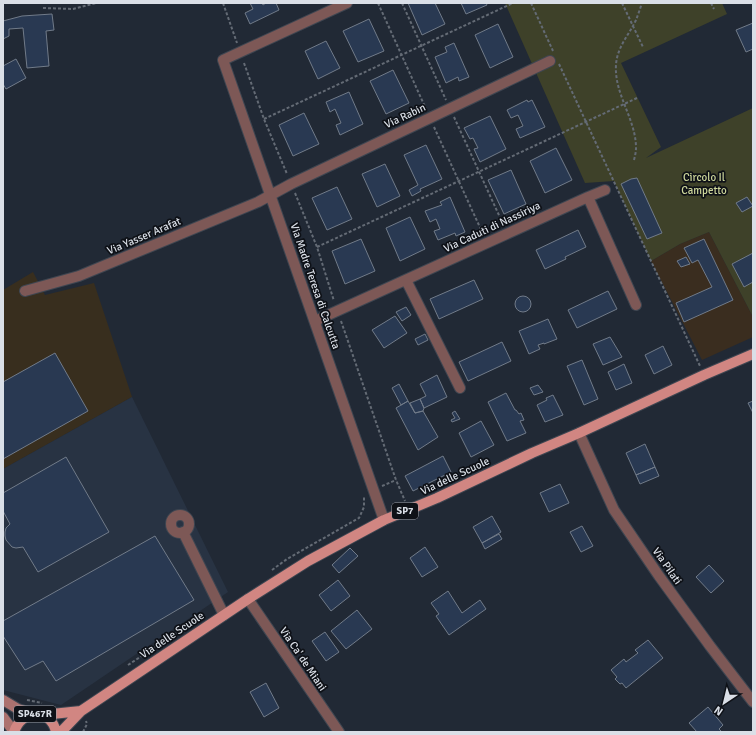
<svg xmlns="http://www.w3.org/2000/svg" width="756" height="735" viewBox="0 0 756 735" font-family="Signika,sans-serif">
<rect width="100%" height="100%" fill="#212935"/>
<!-- commercial -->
<path fill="#382e1e" d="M33 272 45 295 94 283 132 397 3 469V290Z"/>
<!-- built -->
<path fill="#283343" d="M132 397 228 592 61 705 3 690V469Z"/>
<!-- education -->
<path fill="#3a2d1f" d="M709 232 753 317V337L702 360 651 261 680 244Z"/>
<!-- green -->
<path fill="#3e4129" d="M505 3H722L727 14 621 63 661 147 646 158 753 108V317L709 232 680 244 651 261 614 181 585 183Z"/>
<!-- building -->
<path fill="#293952" stroke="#717b89" d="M250 3H262L263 5 266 3H276L279 10 250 24 245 13 253 9Z
M408 3H435L445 24 422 35Z
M461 3H486L487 5 466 14Z
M52 14 54 30 46 31 49 66 27 68 23 28 9 29V36L3 39V21L22 16Z
M369 19 384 51 358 62 343 31Z
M753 23V49L746 52 736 30Z
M498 24 513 57 490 68 475 35Z
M326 41 340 68 318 79 305 51Z
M454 43 469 77 459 81 458 77 446 83 435 57 447 52 445 47Z
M16 59 26 78 6 89 3 84V66Z
M393 70 409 103 386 114 370 81Z
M349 92 363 124 340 135 336 125 341 123 335 109 330 112 326 102Z
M527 100 528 102 532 100 545 127 520 138 516 129 523 126 518 115 511 118 507 110Z
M304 113 319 144 293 156 279 125Z
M490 116 506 149 480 162 474 149 478 148 473 138 470 139 464 128Z
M426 145 442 179 420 189 421 191 412 196 409 190 418 185 404 155Z
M556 148 572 180 545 193 530 161Z
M385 164 400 196 377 207 362 174Z
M511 170 526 204 504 214 488 180Z
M637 178 662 233 647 239 621 184 631 179Z
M337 187 352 219 327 230 312 198Z
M450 197 465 232 456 236 455 233 438 240 434 231 440 229 436 219 430 222 425 211 442 205 440 202Z
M747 197 753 206 742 212 736 203Z
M410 217 425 249 400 261 386 228Z
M578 230 586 247 565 257 566 259 545 269 536 250Z
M361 239 375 271 345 284 332 251Z
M704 239 733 300 684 322 676 303 712 287 698 260 692 263 684 248Z
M753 253V282L744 287 732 264Z
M686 257 690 264 681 267 677 261Z
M474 280 483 299 439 319 430 299Z
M608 291 617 309 577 328 568 310Z
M515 304a8 8 0 1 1 16 0a8 8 0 1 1-16 0Z
M406 307 411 315 402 321 396 312Z
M395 316 407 333 384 348 372 330Z
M548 319 557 339 544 344V343L538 345 540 349 529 354 519 331Z
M425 334 428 340 418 345 415 339Z
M610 337 622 357 603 365 593 344Z
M502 342 511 361 468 381 459 362Z
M663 346 672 365 654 374 645 355Z
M55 353 88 411 3 459V382Z
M582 360 598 399 584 405 567 366Z
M624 364 632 383 616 390 608 372Z
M437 375 447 397 424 408 420 399 426 396 420 384Z
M399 384 408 401 401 405 392 388Z
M538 385 543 392 534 395 530 388Z
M506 393 515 410H516L519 414 521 413 524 420 520 421 526 433 507 441 488 402Z
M553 395 563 415 545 422 537 405 547 400 546 398Z
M420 399 424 408 423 411 415 413 410 403Z
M408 401 415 413 423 411 438 437 418 450 396 408Z
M753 401V413L748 403Z
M455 411 460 419 452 422 451 420 455 418 452 413Z
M481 421 494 445 471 457 459 433Z
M645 444 655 467 636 475 626 453Z
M443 456 451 472 413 491 405 476Z
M66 457 109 532 38 572 23 547 16 548 12 547 6 540 5 536V532L6 528 10 524 3 511V493Z
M655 467 659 476 640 484 636 475Z
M560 484 569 503 549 512 540 493Z
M492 516 501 532 482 543 473 527Z
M582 526 593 546 581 552 570 532Z
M499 534 502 539 485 549 482 543Z
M155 536 194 600 56 681 43 661 25 670 3 636V621Z
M425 547 438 567 422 577 410 558Z
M350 548 358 556 339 573 332 565Z
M709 565 724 581 711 593 696 577Z
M338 580 350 596 331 611 319 595Z
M448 591 462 613 480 600 486 609 449 635 436 616 439 614 431 603Z
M357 610 372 629 346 649 331 631Z
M325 632 339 652 326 661 312 641Z
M648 640 663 658 626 688 622 683 620 684 615 679 617 677 611 670 624 659 626 662 638 653 635 650Z
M266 683 279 708 264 717 250 692Z
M708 707 723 725 719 729 722 732H697L689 723Z"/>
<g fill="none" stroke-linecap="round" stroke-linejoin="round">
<!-- minor casing -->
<g stroke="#3f4651" stroke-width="12">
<path id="minor" d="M347 3 223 60 384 520
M588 197 605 190
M406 280 460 388
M25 291 79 276 258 202 291 184 550 61
M315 321 588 197 636 305
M579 433 614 510 659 576 710 646 753 702
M171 524a9 9 0 1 1 18 0a9 9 0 1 1-18 0Z
M183 532 224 615
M248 599 339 732"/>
</g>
<!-- secondary casing -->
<g stroke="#3f4651" stroke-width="12">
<path id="secondary" d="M3 700 18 709 34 714
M3 717 14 732"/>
</g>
<!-- primary casing -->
<g stroke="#3f4651" stroke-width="12">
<path id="primary" d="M42 715 81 711
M14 732C22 708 51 708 56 732
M61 732 81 711 248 599 308 561 384 520 437 498 532 453 579 433 704 375 753 354"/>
</g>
<!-- path -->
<path stroke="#646b75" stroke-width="2" stroke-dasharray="3 2" stroke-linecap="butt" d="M223 3 237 43
M378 3 426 109
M402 3 446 100
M531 3 553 51
M622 3 643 47
M711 3 714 9
M43 8 73 9 96 3
M244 63 264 119 287 174
M559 64 700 366
M454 117 503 224
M264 119 513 3
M434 127 483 234
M634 160C635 156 636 152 636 148 636 119 614 94 616 65 617 47 629 35 636 20 638 15 640 9 642 3
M295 193 317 247 334 301
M317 247 459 181 637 98
M341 321 396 480 405 501
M382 486 396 480
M272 570 287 559 359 518 364 507V497
M128 665 181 630
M27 700 42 703
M83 732 87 724 86 721"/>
<!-- minor -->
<use href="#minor" stroke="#7d5856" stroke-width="10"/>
<!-- secondary -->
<use href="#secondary" stroke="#ac726f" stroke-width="10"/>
<!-- primary -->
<use href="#primary" stroke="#d18682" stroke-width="10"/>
</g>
<g text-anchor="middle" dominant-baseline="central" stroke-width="3.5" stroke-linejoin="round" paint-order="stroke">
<!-- shield labels -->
<g fill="#0e1117" stroke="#9da1a9" stroke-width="1">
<rect x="392" y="503" width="26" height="16" rx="3"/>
<rect x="14" y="706" width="42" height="16" rx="3"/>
</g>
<g font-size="10" font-weight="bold" fill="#dadfe7">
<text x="405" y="511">SP7</text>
<text x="35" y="714">SP467R</text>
</g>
<!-- street labels -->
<g font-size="11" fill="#dadfe7" stroke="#0e1117">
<text transform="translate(405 116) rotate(-25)">Via Rabin</text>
<text transform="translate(492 227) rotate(-25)">Via Caduti di Nassiriya</text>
<text transform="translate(144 236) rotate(-23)">Via Yasser Arafat</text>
<text transform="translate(315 286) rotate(71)">Via Madre Teresa di Calcutta</text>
<text transform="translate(455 476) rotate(-25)">Via delle Scuole</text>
<text transform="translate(667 566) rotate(55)">Via Pilati</text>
<text transform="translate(172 635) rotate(-34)">Via delle Scuole</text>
<text transform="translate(303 659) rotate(56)">Via Ca' de Miani</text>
</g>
<!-- park labels -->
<g font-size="11" fill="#cfd89c" stroke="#0e1117">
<text x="704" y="177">Circolo Il<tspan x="704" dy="13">Campetto</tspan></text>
</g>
</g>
<!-- border -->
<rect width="756" height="735" fill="none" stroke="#dadfe7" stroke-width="8"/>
<!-- north arrow -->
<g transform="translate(724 703) rotate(215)" stroke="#0e1117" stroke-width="3" paint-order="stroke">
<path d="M0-3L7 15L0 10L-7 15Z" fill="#dadfe7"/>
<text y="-6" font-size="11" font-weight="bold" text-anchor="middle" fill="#dadfe7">N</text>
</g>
</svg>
